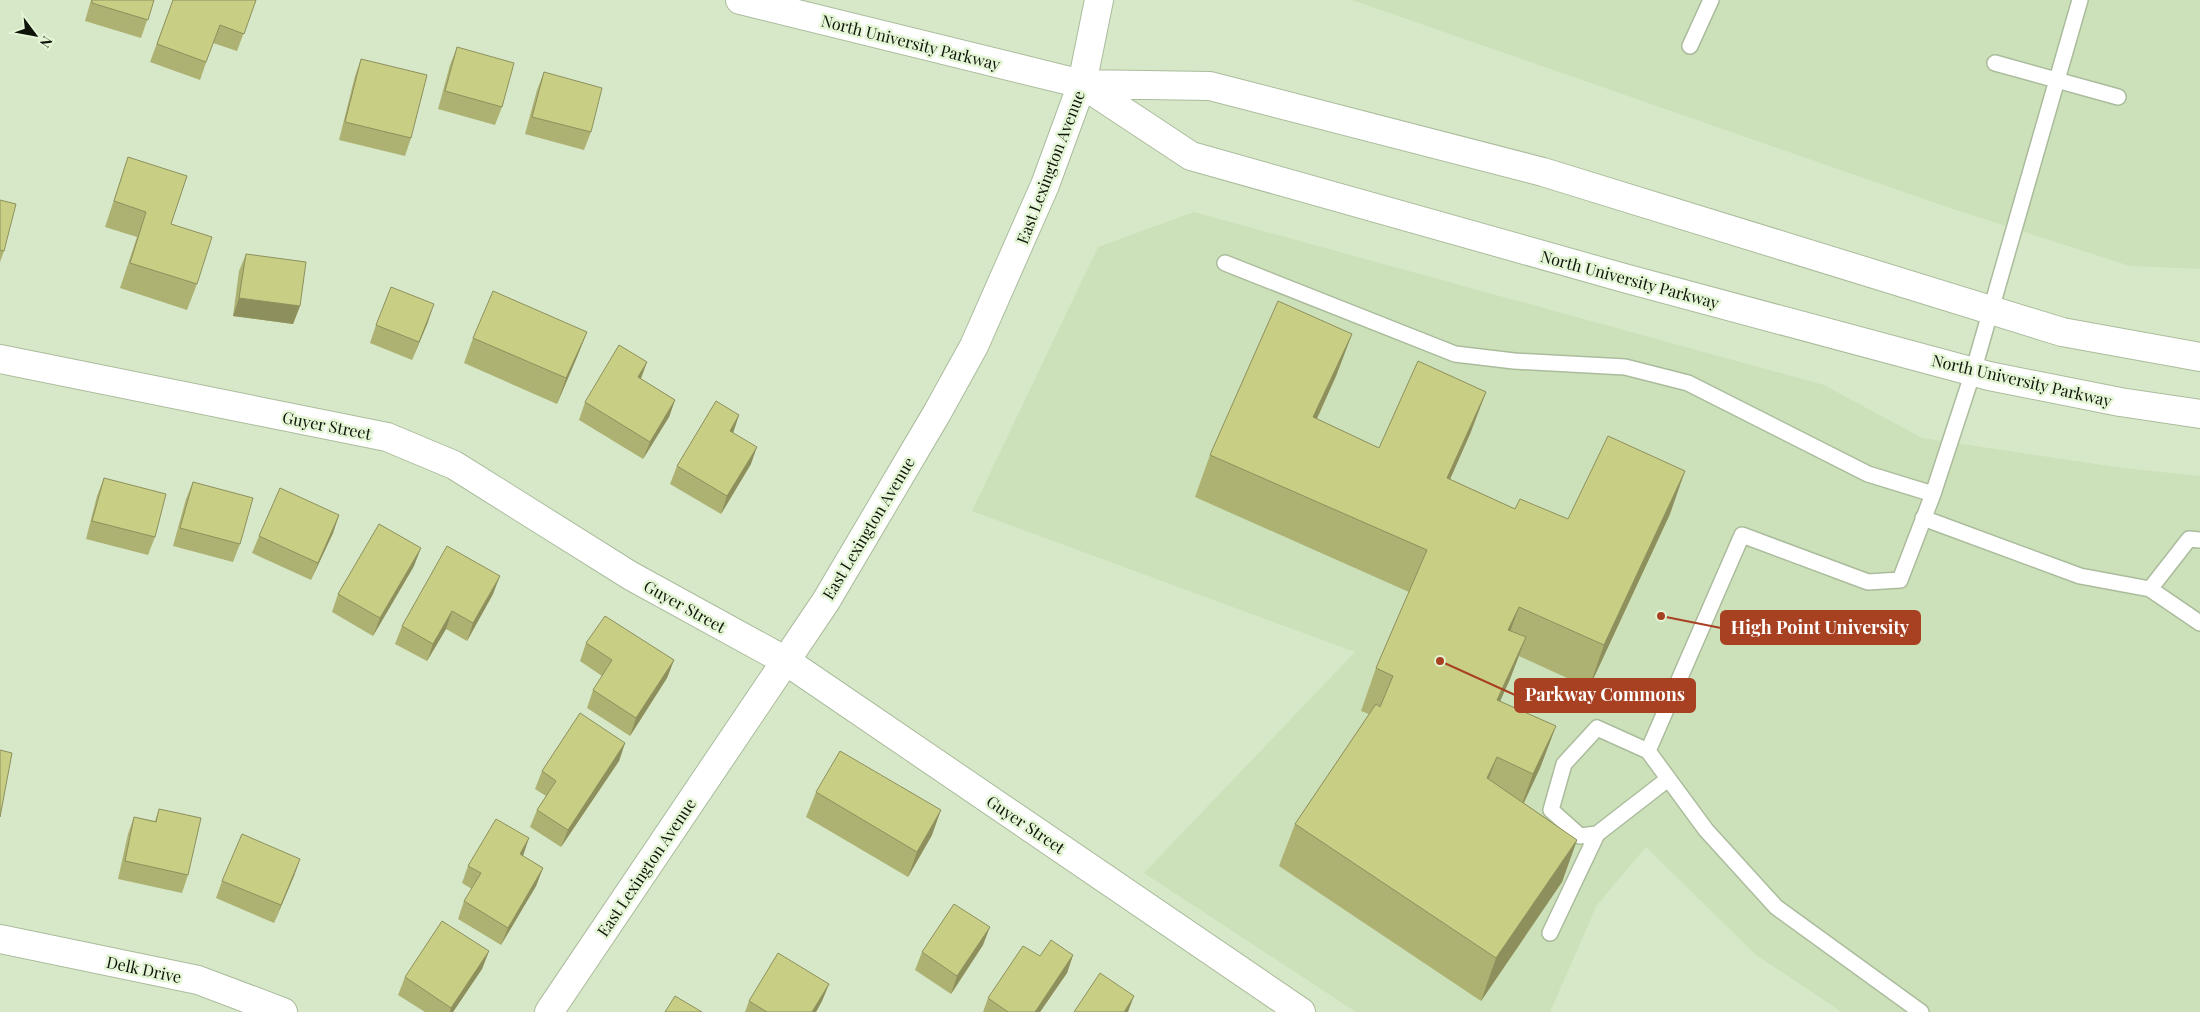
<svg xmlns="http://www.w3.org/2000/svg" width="2200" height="1012" viewBox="0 0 2200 1012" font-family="'Playfair Display',serif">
<rect width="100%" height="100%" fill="#d7e8c8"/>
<!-- built -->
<path fill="#cce0b9" d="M1352 0H2200V269L2130 266 1947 207Z
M1194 212 1824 385 1922 438 2123 468 2200 476V1012H1842L1756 955 1646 847 1597 905 1550 1012H1356L1144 873 1355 652 972 511 1098 247Z"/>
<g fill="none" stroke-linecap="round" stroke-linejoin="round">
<!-- lane casing -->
<g stroke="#abbc9d" stroke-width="18">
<path id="lane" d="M1690 46 1711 0
M1995 63 2118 97
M1225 263 1455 354 1514 361 1625 367 1688 383 1868 474 1933 494 1973 372 2080 0
M1923 518 2080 576 2150 589 2200 623
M2150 589 2189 539 2200 540
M1597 834 1580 836 1551 810 1564 764 1597 728 1648 751
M1550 933 1597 834 1668 779
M1921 1012 1776 907 1706 830 1648 751 1742 535 1868 582 1900 580 1933 494"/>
</g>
<!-- street casing -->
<g stroke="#abbc9d" stroke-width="30">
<path id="street" d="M0 359 387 437 454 465 631 576 786 661 1301 1012
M0 939 198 980 283 1012"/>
</g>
<!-- secondary casing -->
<g stroke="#abbc9d" stroke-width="30">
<path id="secondary" d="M740 0 1082 84 1210 86 1543 172 2062 332 2200 357
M1082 84 1191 156 1624 278 1989 376 2120 402 2200 414
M549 1012 826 601 937 413 974 346 1045 185 1082 84 1099 0"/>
</g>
<!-- lane -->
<use href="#lane" stroke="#fff" stroke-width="15"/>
<!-- street -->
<use href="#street" stroke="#fff" stroke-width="28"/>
<!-- secondary -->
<use href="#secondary" stroke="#fff" stroke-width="28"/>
</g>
<!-- wall -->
<path fill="#adb172" d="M91 0H154L141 38 85 21Z
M173 0H256L237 51 213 43 200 80 150 62Z
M457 47 502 107 495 125 438 109 450 65Z
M361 59 411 138 405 156 339 140 355 76Z
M544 72 591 132 584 150 525 134 537 90Z
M128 157 171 224 197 284 187 310 120 288 137 237 105 227Z
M0 200 4 251 0 262Z
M246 254 300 306 293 324 233 316 239 271Z
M428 322 412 360 370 343 376 325Z
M587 332 577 357 557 404 464 363 473 338Z
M1352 334 1336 376 1317 419 1379 448 1486 392 1470 434 1450 479 1515 509 1568 519 1670 514 1589 688 1519 656 1510 679 1500 701 1556 726 1540 768 1524 803 1577 840 1562 882 1481 1001 1279 866 1295 824 1369 714 1361 711 1376 668 1409 592 1195 497 1210 455Z
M647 362 641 379 675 400 669 417 643 459 579 420 585 402Z
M739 415 733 433 751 464 721 514 670 484 677 466Z
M104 478 155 537 148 555 86 539 97 496Z
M193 482 240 544 233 562 173 546 186 499Z
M339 515 333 533 311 580 252 553 259 536Z
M414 566 373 636 332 612 338 594Z
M493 594 467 641 446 629 427 661 395 644 402 626Z
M586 643 674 660 667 678 630 736 587 708 593 690 602 676 580 661Z
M625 743 619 761 561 847 530 827 537 810 546 796 535 789 542 771Z
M816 792 932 835 908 877 806 817Z
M159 809 188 875 182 893 118 879 128 834 134 817 155 821Z
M522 856 543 868 536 886 501 945 458 919 464 901 472 889 462 883 468 866Z
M300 859 294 876 274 923 216 898 222 881Z
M983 945 951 994 915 970 922 952Z
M489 951 482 969 453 1012H425L398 995 405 977Z
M1073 955 1067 973 1040 1012H983L988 998 1040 956Z
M829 984 822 1001 816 1012H745L749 1001Z"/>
<!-- shaded-wall -->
<path fill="#8d905d" d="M239 298 300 306 293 324 233 316Z
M434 304 428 322 412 360 419 342Z
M587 332 577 357 557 404 566 378Z
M1352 334 1336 376 1298 460 1313 417Z
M647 362 640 380 638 377Z
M1486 392 1470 434 1432 520 1447 478Z
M675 400 669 417 643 459 650 442Z
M739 415 733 433 730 431Z
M757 447 751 464 721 514 727 496Z
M1685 471 1670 514 1589 688 1604 645Z
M339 515 333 533 311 580 318 563Z
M421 548 414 566 373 636 380 618Z
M500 576 493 594 467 641 473 623Z
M1519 607 1504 649 1508 630Z
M452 611 446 629 427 661 433 644Z
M1526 637 1510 679 1482 742 1497 700Z
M674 660 667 678 630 736 636 718Z
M1556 726 1540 768 1517 817 1533 774Z
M625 743 619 761 561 847 568 830Z
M1497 757 1481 799 1487 778Z
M941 810 932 835 908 877 917 852Z
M529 838 523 856 520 854Z
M1577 840 1562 882 1481 1001 1496 958Z
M300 859 294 876 274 923 281 905Z
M543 868 536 886 501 945 508 928Z
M990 927 983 945 951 994 957 976Z
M489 951 482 969 453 1012H450L451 1008Z
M1073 955 1067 973 1040 1012H1035Z
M829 984 822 1001 816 1012H812Z
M1134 996 1128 1012H1124Z"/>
<!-- building -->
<path fill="#c9ce85" stroke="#8d905d" d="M92 0H154L148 20 92 3Z
M173 0H256L244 34 220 25 206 62 157 44Z
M457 47 514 63 502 107 445 91Z
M361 59 427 75 411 138 345 122Z
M544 72 602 88 591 132 532 117Z
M128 157 187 176 171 224 212 237 197 284 130 263 146 212 114 201Z
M0 200 16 204 4 251 0 250Z
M246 254 306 262 300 306 239 298Z
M391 287 434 304 419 342 376 325Z
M493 291 587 332 566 378 473 338Z
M1278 301 1352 334 1313 417 1379 448 1418 361 1486 392 1447 478 1515 509 1520 499 1568 519 1608 436 1685 471 1604 645 1519 607 1508 630 1526 637 1497 700 1556 726 1533 774 1497 757 1487 778 1577 840 1496 958 1295 824 1376 704 1380 707 1393 676 1376 668 1427 550 1210 455Z
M619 345 647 362 638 377 675 400 650 442 585 402Z
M716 401 739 415 730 431 757 447 727 496 677 466Z
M104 478 166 494 155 537 92 521Z
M193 482 253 498 240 544 180 528Z
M280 488 339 515 318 563 259 536Z
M379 524 421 548 380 618 338 594Z
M447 546 500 576 473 623 452 611 433 644 402 626Z
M605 616 674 660 636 718 593 690 612 660 586 643Z
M580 713 625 743 568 830 537 810 556 781 542 771Z
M0 750 12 753 0 817Z
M840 751 941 810 917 852 816 792Z
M159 809 201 818 188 875 125 861 134 817 156 822Z
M496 819 529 838 520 854 543 868 508 928 464 901 481 873 468 866Z
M242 834 300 859 281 905 222 881Z
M954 904 990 927 957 976 922 952Z
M442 921 489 951 451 1008 405 977Z
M1051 940 1073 955 1035 1012H1008L988 998 1023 946 1040 956Z
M778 953 829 984 812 1012H767L749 1001Z
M1100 973 1134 996 1124 1012H1074Z
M675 996 702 1012H665Z"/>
<g text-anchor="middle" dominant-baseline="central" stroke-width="5" stroke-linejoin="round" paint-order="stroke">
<!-- street labels -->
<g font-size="16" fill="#0e1409" stroke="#e4f6d5">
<text transform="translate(911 42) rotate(14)">North University Parkway</text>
<text transform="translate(1050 167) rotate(-69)">East Lexington Avenue</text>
<text transform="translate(1630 279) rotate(15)">North University Parkway</text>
<text transform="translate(2022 380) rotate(13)">North University Parkway</text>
<text transform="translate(327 425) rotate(11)">Guyer Street</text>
<text transform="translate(868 528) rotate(-59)">East Lexington Avenue</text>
<text transform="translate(685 606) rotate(29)">Guyer Street</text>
<text transform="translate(1026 824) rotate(34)">Guyer Street</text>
<text transform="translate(646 867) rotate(-56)">East Lexington Avenue</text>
<text transform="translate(144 969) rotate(12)">Delk Drive</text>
</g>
</g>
<!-- callouts -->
<path fill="none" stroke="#a84022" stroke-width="2" d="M1661 616L1721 628M1440 661L1515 695"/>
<g fill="#a84022" stroke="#e4f6d5" stroke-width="2">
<circle cx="1661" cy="616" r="5"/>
<circle cx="1440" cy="661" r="5"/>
</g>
<g fill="#a84022" stroke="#a84022" stroke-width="2">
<rect x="1721" y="611" width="199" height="33" rx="5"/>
<rect x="1515" y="679" width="180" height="33" rx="5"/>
</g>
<g font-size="18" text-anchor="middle" font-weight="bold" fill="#fff">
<text x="1820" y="634">High Point University</text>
<text x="1605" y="701">Parkway Commons</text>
</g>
<!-- north arrow -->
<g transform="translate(35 35) rotate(122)" stroke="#e4f6d5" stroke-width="4" paint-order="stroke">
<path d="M0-4L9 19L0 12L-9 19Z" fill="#0e1409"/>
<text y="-8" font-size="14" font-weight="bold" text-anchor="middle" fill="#0e1409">N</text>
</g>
</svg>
